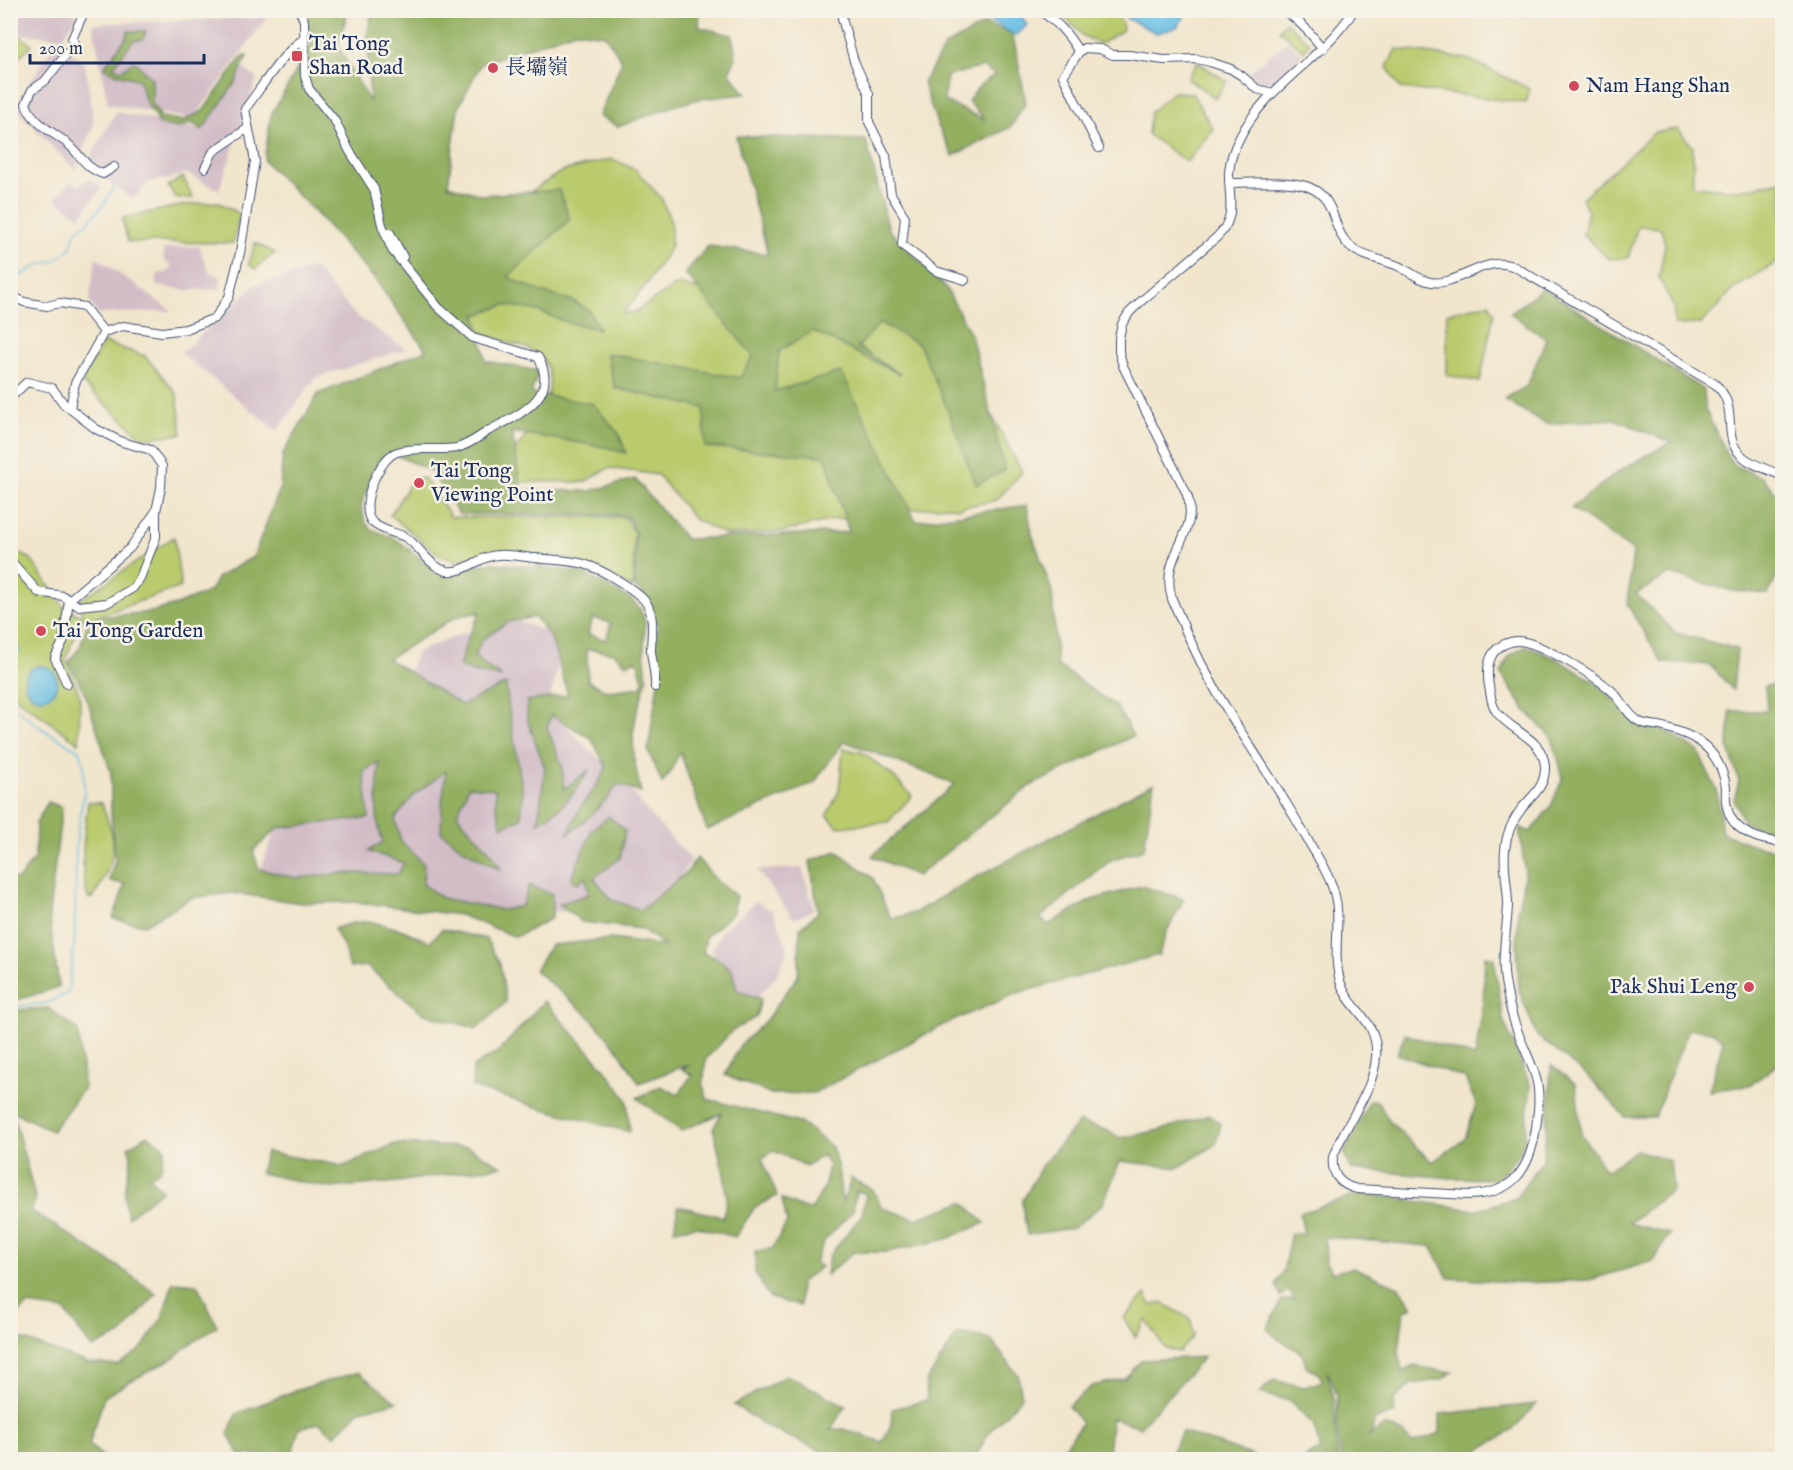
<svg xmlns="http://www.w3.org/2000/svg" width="1793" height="1470" viewBox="0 0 1793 1470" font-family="'IM FELL English','Noto Serif TC',serif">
<rect width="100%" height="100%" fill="#f7f3e8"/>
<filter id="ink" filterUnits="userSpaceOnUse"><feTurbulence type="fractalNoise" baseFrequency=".0167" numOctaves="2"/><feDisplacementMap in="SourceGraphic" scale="12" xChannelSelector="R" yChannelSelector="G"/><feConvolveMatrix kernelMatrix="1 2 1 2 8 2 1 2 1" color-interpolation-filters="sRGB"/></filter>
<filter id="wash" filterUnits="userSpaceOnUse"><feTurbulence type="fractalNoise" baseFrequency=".008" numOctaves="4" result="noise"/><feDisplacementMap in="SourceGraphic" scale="24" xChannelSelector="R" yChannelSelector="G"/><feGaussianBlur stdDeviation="1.35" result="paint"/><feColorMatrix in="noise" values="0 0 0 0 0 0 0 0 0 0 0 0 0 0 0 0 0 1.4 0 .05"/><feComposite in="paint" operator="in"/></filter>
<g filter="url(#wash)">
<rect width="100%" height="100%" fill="#f1e5cc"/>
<!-- industrial -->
<path fill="#d2bdc7" d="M10 11H72L77 17 62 37 11 34Z
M267 17 193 119 108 104 93 24Z
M57 40 85 64 94 124 75 170 14 107Z
M1288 40 1302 56 1262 89 1248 73Z
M240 66 257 78 219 190 185 173 170 179 151 181 132 199 86 165 116 112 199 129Z
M90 179 102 187 80 217 55 199 71 182 78 185Z
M199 246 209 272 221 277 220 289 186 290 156 286 157 274 168 272 172 265 164 261 163 249Z
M96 257 172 311 98 314 89 302Z
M314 268 355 315 406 349 315 378 277 431 181 353 255 285Z
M506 616 564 639 548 708 590 751 616 771 651 816 691 859 661 909 630 913 463 909 258 876 282 811 401 690 417 652Z
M802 868 814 909 794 919 757 870Z
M756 901 773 911 788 948 778 974 754 1002 734 995 712 949 722 931Z"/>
<!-- green -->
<path fill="#bacb6e" stroke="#6a7d66" stroke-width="1.5" d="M1067 11H1115L1122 23 1123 30 1101 44 1083 36 1063 15Z
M1286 22 1310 43 1304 51 1279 30Z
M20 36 32 45 11 64V43Z
M1396 49 1468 59 1530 89 1526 103 1400 88 1387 67Z
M1197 62 1227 81 1216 98 1187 79Z
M1173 92 1192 93 1213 129 1187 162 1148 135 1150 113Z
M1678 129 1693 147V186L1739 190 1781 181 1782 178V259L1732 290 1714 311 1700 324 1675 325 1673 306 1659 278 1665 244 1661 228 1638 226 1628 258 1609 259 1583 234 1588 212 1582 198 1655 132Z
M612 159 635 169 662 199 671 223V247L647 283 623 313 635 312 678 284 708 292 872 309 945 327 1022 472 997 500 957 508 946 506 886 512 832 520 781 532 726 535 694 519 658 475 609 468 584 482H505L498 471C520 443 580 379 531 350 525 346 516 345 509 343 494 338 480 333 466 326L495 215 562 171Z
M183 177 193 198H176L168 186Z
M218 202 240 214 233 243 128 242 122 218 185 205Z
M255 243 275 253 255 269 249 264Z
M1489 303 1494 313 1480 382 1447 375V313Z
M103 342 145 356 177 394 182 434 143 438 81 382Z
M424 478 451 517H625L634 533 633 588 569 559 495 551 457 561 439 555 390 515 413 479Z
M174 537 181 587 83 621 82 619 66 658 80 697 79 743 11 694V550L30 558 62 605 82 617 80 600Z
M843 748 863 753 892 775 912 796 888 822 838 827 827 815 839 791Z
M88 802 102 803C105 814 110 825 112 835 117 858 104 879 93 898H88C79 866 84 835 88 802Z
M1145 1294 1151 1305 1163 1303 1190 1319 1194 1335 1179 1352 1165 1348 1146 1320 1135 1337 1124 1318Z"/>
<!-- forest -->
<path fill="#93af61" stroke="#576f60" stroke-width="1.5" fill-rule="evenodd" d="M671 10 681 17 693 11H700L699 27 732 35 736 58 729 72 746 94 699 99 671 107 618 127 599 116 622 61 605 35 575 31 481 64 458 108 448 185 481 195 559 190 570 219 508 277 541 292 573 301 589 310 599 329 569 323 535 310 505 305 476 315 486 361 539 371 531 393 593 404 619 434 626 453 606 447 512 432 521 490 590 491 635 479 686 539 849 532 825 456 705 447 704 408 615 388 606 353 740 378 753 356 685 273 708 246 768 254 736 136 866 140 889 230 946 288 971 335 1005 470 976 485 947 408 919 344 880 323 858 347 901 375 813 331 779 351 775 391 841 372 916 521 1027 505 1032 534 1052 592 1057 665 1117 707 1133 736 1030 786 917 876 872 856 955 784 844 741 814 783 707 830 680 752 670 773 662 783 648 751 658 682 654 649 658 626 650 605 643 594 635 587V533L628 517 622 515 459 514 431 471 389 452 381 459 365 494 361 506 365 522 371 529 396 539 432 568 448 574 477 565 494 563 581 572 631 599 640 609 645 622 644 650 647 679 637 712 633 733 634 759 641 793 618 784C604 804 588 820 568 834 573 820 580 807 589 795 598 782 601 782 606 766L591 738 551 715 547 728 562 765 564 789 590 769C577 790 561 812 538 822L545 768 527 719V701L568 695 551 638 535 617 508 622 482 640 474 657 502 677 473 672 459 667 467 640 480 612 455 617 388 659 462 705 506 684 509 711 523 792 521 818 502 827 496 805 495 789 469 786 457 815 493 855 501 870 465 850 441 832 442 803 446 771 414 795 395 819 401 841 424 864 423 884 442 898 503 910 522 906 529 885 552 894V918L516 937 460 915 356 902 301 903 232 893 191 898 144 925 113 919 125 884 109 881 115 860 111 813V773L86 696 69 662 80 647 89 618 151 612 176 605 210 591 218 577 253 557 280 489 283 454 318 394 426 350 374 278 316 213 264 161 271 115 315 38 295 11H348L338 46 370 102 367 36 372 11ZM593 618 611 623 606 640 588 634ZM587 649 614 653 626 664 637 660 643 681 640 687 607 691 588 681ZM379 762C379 790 372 815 383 842L368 851 404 863 398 874 345 873 296 878 259 869 253 851 278 828 369 818 364 771Z
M985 24 1011 33 1015 45 1026 102 1011 127 953 156 938 126 923 83 945 46ZM983 67 995 75 981 84 968 101 985 120 944 101 947 76Z
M128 31H146L143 39 133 41 113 67 122 70 134 61 152 79V104L161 117 183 121 203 111 242 57 247 56 236 82 202 130 192 123 178 128 159 124 146 102 139 80 112 72 104 67 126 38Z
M1543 288 1704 390 1705 409 1732 464 1763 478 1782 501V568L1768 594 1733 591 1670 574 1636 594 1676 633 1737 649 1733 690 1710 665 1662 662 1627 604 1633 551 1571 508 1621 470 1671 442 1614 419 1546 424 1504 399 1527 386 1546 339 1510 313Z
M1526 646 1555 658 1592 680 1618 702 1630 718 1664 730 1698 751 1717 791 1722 833 1757 846 1782 851V875L1779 878 1782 879V1061L1750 1085 1709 1091 1723 1041 1714 1032 1689 1029 1667 1083 1655 1117H1625L1588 1076 1537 1036 1519 990 1517 945 1518 910 1525 872 1519 827 1530 832 1551 806 1563 777 1552 738 1525 710 1501 674 1509 656Z
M1782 685V836H1772L1744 822 1734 800 1739 781 1728 746 1730 711H1767L1765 686Z
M1154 783 1144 849 1111 860 1040 918 1048 925 1091 900 1142 886 1184 899 1166 933 1159 955 1018 993 945 1024 814 1093 771 1094 725 1075 739 1047 766 1020 798 976 800 928 818 912 810 861 837 851 873 878 891 919 916 912 967 882Z
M48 802 62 807 49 914 59 987 17 1000 11 1004V878L18 880 35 857 36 823Z
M609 816 625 831 620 858 594 878 612 900 641 910 688 871 697 858 717 881 736 896 733 913 706 936 703 953 717 958 732 970 737 990 761 999 756 1017 732 1031 706 1059 703 1084 707 1099 803 1124 832 1147 838 1168 842 1202 849 1186 850 1178 873 1190 882 1208 916 1219 963 1202 985 1223 944 1240 887 1252H854L826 1275 829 1256 862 1215 866 1194 856 1191 853 1211 825 1240 815 1262 821 1267 800 1283V1306L770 1298 755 1273V1251L772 1249 787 1222 782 1199 802 1208 811 1210 824 1188 829 1166 823 1155 806 1166 774 1151 762 1158 777 1196 755 1207 735 1237 696 1226 674 1230 678 1206 723 1217 727 1198 724 1174 713 1128 722 1113 681 1131 637 1098 661 1086 678 1095 692 1075 682 1069 690 1064 639 1083 618 1050 590 1017 535 970 551 945 611 939 665 946 641 929 582 922 559 904 589 894 585 876 577 884 571 879 592 830Z
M369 921 403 930 430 942 442 929 486 939 500 964 506 1002 477 1029 424 1014 366 966 350 968 343 946 334 929 348 924Z
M1485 956 1494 958 1503 1019 1531 1087 1523 1149 1498 1179 1452 1178 1350 1169 1344 1152 1370 1100 1377 1101 1390 1122 1432 1162 1465 1139 1476 1104 1465 1078 1397 1054 1405 1034 1475 1057 1483 1006Z
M544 1001 605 1069 627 1100 630 1132 543 1109 472 1087 473 1067 499 1051Z
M48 1008 78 1030 84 1088 52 1131 12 1111 36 1200 30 1210 125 1271 156 1294 122 1334 92 1348 64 1310 27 1305 11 1322V1013L14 1010Z
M1551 1065 1576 1085 1581 1134 1606 1171 1636 1150 1670 1161 1673 1190 1629 1223 1670 1234 1653 1261 1589 1280 1527 1283 1448 1278 1431 1246 1325 1237 1326 1263 1333 1273 1353 1267 1399 1287 1413 1307 1404 1311 1399 1351 1402 1372 1413 1366 1452 1372 1444 1379 1412 1384 1394 1400 1395 1413 1374 1420 1373 1429 1368 1437 1385 1425 1402 1432 1412 1443 1440 1433V1414L1537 1404 1510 1432 1463 1459H1341L1337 1429V1395L1329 1374 1327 1373 1334 1398 1335 1429 1338 1459H1302L1320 1450 1314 1425 1290 1401 1259 1393 1274 1380 1305 1387 1323 1381 1318 1373 1306 1367 1303 1354 1278 1339 1267 1329 1282 1300 1294 1299 1289 1290 1281 1296 1276 1284 1283 1272 1291 1233 1304 1235 1300 1213 1362 1193 1475 1210 1516 1198 1543 1160 1549 1103Z
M1209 1115 1221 1124 1216 1144 1178 1168 1120 1161 1103 1204 1073 1228 1027 1235 1022 1202 1042 1165 1079 1122 1109 1131 1120 1138 1160 1130Z
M148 1135 165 1148 161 1169 149 1177 162 1190 128 1217C124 1204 124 1192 127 1179 129 1165 134 1160 128 1147Z
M395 1144 468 1147 502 1166 397 1182 330 1188 260 1173 266 1152 344 1166Z
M173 1282 197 1284 217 1326 183 1349 175 1357 129 1382 104 1397 89 1445 106 1459H11V1335L88 1363 118 1365 141 1349 162 1318Z
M958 1333 990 1339 1018 1375 1022 1397 988 1434 975 1458 970 1459H831L815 1448 773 1430 734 1405 787 1375 846 1406 830 1430 843 1429 882 1442 891 1425 892 1409 927 1400 926 1382Z
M1204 1357 1140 1427 1112 1418 1108 1452 1133 1455 1140 1459H1029L1065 1447 1082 1423 1068 1406 1092 1386 1124 1379 1142 1360Z
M358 1372 397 1402 360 1410 334 1436 320 1423 299 1428 292 1455H240L228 1434 236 1414 294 1391Z
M1182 1432 1251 1455 1258 1459H1177L1169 1456Z"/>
<!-- water -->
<path fill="#66bee3" stroke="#4076a0" stroke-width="1.5" d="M1129 10 1179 11 1184 17 1177 27 1157 33 1126 18Z
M993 11H1018L1027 25 1016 36 990 21Z
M25 682a16 16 0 1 1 32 0a16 16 0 1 1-32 0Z"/>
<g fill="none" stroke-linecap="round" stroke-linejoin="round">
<!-- stream -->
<path stroke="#66bee3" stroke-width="1.5" d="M1780 10 1782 14 1777 34 1782 40
M10 279 14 280 36 266 56 260 70 249 75 233 88 222 104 204 114 187
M10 635 20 651 10 661
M10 703 39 727 80 751 84 766V794L78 827 76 847 75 936 68 993 47 1003 10 1007"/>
</g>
</g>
<g filter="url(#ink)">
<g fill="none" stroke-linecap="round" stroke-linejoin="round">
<!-- minor casing -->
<g stroke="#3b4a6e" stroke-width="10">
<path id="minor" d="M82 10 84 12 96 10
M300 10 304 21 305 76 309 89 335 121 349 150 374 189 382 225 392 250 438 307 473 338 538 357C561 398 518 415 488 431 479 437 467 446 456 448 437 451 416 446 397 452 379 458 358 506 372 522 381 531 395 532 405 537 420 546 429 567 447 571 465 574 480 555 498 555 510 554 523 557 535 558 551 560 569 560 584 564 599 568 642 592 648 606 655 620 651 636 651 651 652 663 656 675 655 687
M845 10 842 17 843 22 854 61 869 94V122L886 156 891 194 905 217 902 245 936 271 965 280
M871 10 872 12
M1039 10C1058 22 1068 34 1079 52
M1282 10C1298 18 1312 35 1323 49
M1354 10C1323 59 1266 85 1240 137 1234 148 1230 160 1229 172 1228 197 1238 217 1217 237L1139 303 1129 313 1122 324 1119 338V352L1123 366 1186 492C1203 534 1158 553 1172 599 1189 641 1210 683 1234 721 1259 760 1284 797 1306 837 1315 853 1326 869 1332 886 1344 917 1331 950 1340 981 1349 1011 1379 1019 1376 1057 1374 1092 1344 1124 1333 1157 1331 1174 1340 1185 1357 1189L1469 1195C1514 1194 1530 1169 1536 1128 1538 1112 1540 1098 1537 1082 1533 1065 1525 1051 1519 1035 1512 1018 1508 1000 1505 981 1501 956 1507 931 1508 905 1508 887 1503 869 1505 850 1506 834 1512 821 1522 808 1533 795 1546 786 1545 766 1543 737 1510 732 1496 711 1492 705 1491 698 1490 692 1485 668 1487 645 1516 641 1536 639 1598 678 1613 692 1622 701 1628 716 1640 722 1646 725 1653 725 1660 726 1678 731 1696 736 1709 750 1718 760 1724 773 1726 787 1726 793 1725 800 1727 807 1732 832 1760 841 1782 842
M84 12 72 39 75 43 45 81 32 90 26 104C33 123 51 131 67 143 80 154 85 168 103 174L114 167
M1099 148 1063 76 1079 52 1084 48 1100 49 1113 55H1129L1164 60 1197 59 1210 62 1231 69 1242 76 1257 89 1273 93
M205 168 213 152 248 128
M1229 183C1250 183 1294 179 1311 188 1336 200 1331 223 1345 241 1359 258 1380 258 1398 266 1408 270 1416 278 1427 281 1456 290 1483 253 1515 267L1715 384C1740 406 1721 435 1740 454 1750 465 1769 469 1782 476
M390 233 403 257
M10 291 18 299 24 302 47 306 60 303 84 307 104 332
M10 398 27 382 52 388 64 404 96 429 122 442 151 450 162 466 161 488 156 511 130 548 69 600 63 642 55 658 67 684
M70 408 75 383 104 332 123 326 162 332 186 329 215 318 229 297 240 253 255 161 245 109C260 90 284 50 304 39
M10 560 38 592 63 596 78 606 107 603 133 588 140 578 156 537V512"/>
</g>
<!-- minor -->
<use href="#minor" stroke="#fff" stroke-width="8"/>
</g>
</g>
<!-- markers -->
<g fill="#d1495b" stroke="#f7f3e8" stroke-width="2">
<rect x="291" y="50" width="12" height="12" rx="3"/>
<circle cx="493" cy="68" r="6"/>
<circle cx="1574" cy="86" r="6"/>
<circle cx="419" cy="483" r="6"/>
<circle cx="41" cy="631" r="6"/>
<circle cx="1749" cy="987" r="6"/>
</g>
<g text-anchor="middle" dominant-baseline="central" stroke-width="5" stroke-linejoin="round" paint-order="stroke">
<!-- poi labels -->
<g font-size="21" fill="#1b2f5e" stroke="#f7f3e8" text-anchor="start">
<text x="309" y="44">Tai Tong<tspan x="309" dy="24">Shan Road</tspan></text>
<text x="505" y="68">長壩嶺</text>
<text x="1586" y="86">Nam Hang Shan</text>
<text x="431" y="471">Tai Tong<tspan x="431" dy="24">Viewing Point</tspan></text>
<text x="53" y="631">Tai Tong Garden</text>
<text x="1737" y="987" text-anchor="end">Pak Shui Leng</text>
</g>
</g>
<!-- margin -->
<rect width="1793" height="1470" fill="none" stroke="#f7f3e8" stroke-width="36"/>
<!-- scale -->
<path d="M30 54v9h174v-9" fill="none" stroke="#1b2f5e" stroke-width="3"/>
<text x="39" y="54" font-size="18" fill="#1b2f5e" stroke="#f7f3e8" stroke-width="4.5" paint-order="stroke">200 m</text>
</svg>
